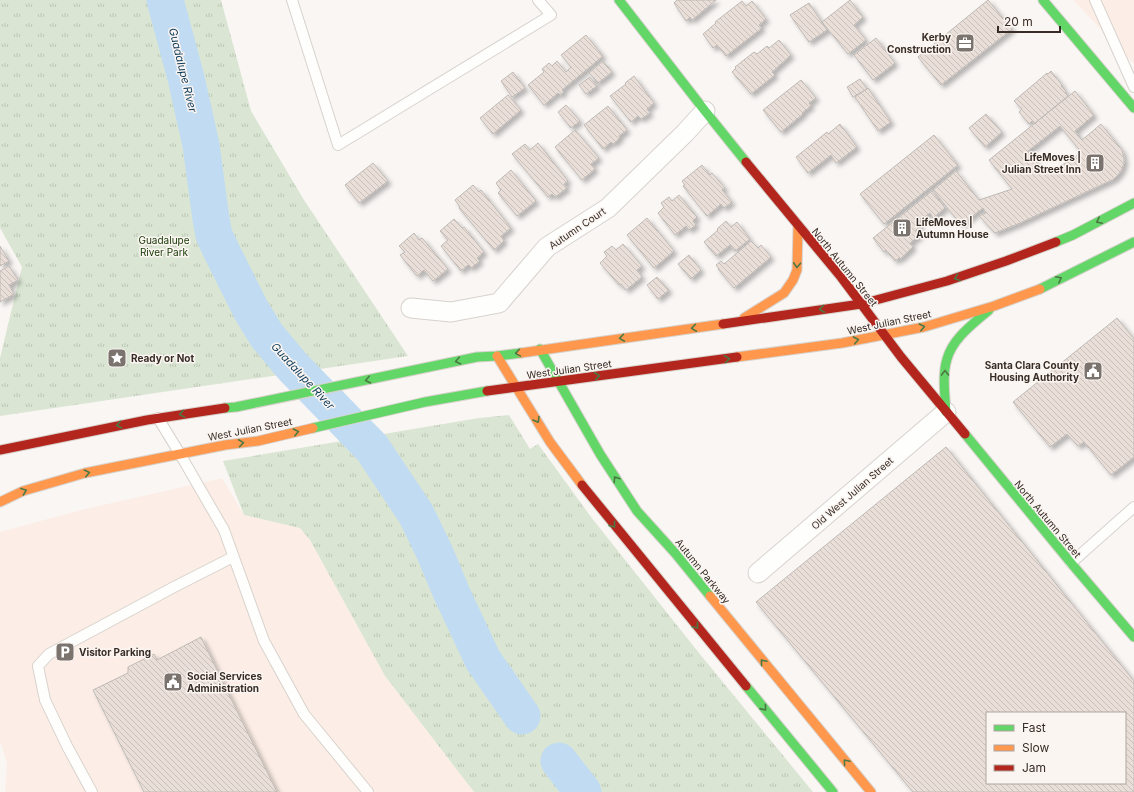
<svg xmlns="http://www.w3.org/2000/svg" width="1134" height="792" viewBox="0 0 1134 792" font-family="Inter,sans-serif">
<defs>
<pattern id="park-tufts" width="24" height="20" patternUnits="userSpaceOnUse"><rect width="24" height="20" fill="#dae6d3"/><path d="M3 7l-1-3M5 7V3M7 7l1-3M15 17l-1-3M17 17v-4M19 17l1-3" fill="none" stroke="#bcc6b5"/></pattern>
<pattern id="building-back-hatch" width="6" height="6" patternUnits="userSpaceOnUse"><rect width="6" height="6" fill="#e9dfd8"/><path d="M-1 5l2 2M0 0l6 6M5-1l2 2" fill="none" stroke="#c8c0b9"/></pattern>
<filter id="shadow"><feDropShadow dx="3.5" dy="3.5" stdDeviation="2" flood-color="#0004"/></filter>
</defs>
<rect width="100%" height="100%" fill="#f9f6f4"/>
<!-- commercial -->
<path fill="#fceee6" d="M1073 0H1134V64Z
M222 478 244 515 301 528 310 540 385 676 474 792H5L7 763 0 741V532L81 510Z"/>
<!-- park -->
<path fill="url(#park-tufts)" d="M0 0H221L251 111 304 200 408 356 0 416V358L22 267 0 228Z
M509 415 530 449 538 444 591 517 699 653 813 792H474L385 676 310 540 300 528 244 515 223 461 479 418Z"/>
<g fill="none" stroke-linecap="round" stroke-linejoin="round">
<!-- river -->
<path stroke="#c1dcf2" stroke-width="37" d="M165 0 186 78 201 145 211 219 214 235 221 250 251 310 267 336 293 367 372 448 416 514 434 551 452 594 483 660 522 716
M559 761 583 792"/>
</g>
<!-- building -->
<path fill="url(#building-back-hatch)" stroke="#c0bab6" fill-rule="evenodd" filter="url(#shadow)" d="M677 0H716L692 20 690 17 686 21 674 3Z
M850 0 863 17 854 25 866 40 848 54 822 22Z
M988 0 1012 29 941 85 918 57Z
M742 1 746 6 752 1 766 19 759 25 762 28 726 56 717 45 713 48 703 34 716 23 715 22Z
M809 3 827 30 809 42 790 15Z
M586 35 603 56 562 90 564 92 560 95 558 93 544 105 528 85 544 72 542 69 549 63 552 66 557 61 566 72 571 67 561 55Z
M876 38 895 63 873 80 854 55Z
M779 40 791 55 772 72 775 75 751 94 732 72 736 68 735 67 754 52 757 54 767 46 769 48Z
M603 61 612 72 598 83 589 73Z
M1051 71 1062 85 1061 86 1066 91 1065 93 1068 96 1034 124 1032 121 1029 124 1019 112 1022 109 1014 101 1047 73 1048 74Z
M513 72 525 88 512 97 501 81Z
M634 76 654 103 647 109 650 113 641 119 638 116 631 122 610 96 626 84 625 83Z
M590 77 597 86 586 94 579 85Z
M860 79 867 89 853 97 847 87Z
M801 80 816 98 809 103 811 106 802 113 803 114 781 132 763 110Z
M868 88 891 122 878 131 855 97Z
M1075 91 1094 115 1075 131 1082 140 1101 124 1122 150 1124 158V163L1121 171 1118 175 1114 179 1020 223 995 233 979 216 986 213 983 208 961 225 933 190 956 171 979 200 1012 189 989 160ZM1060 126 1081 152 1070 161 1045 173 1028 151Z
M508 95 521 110 493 134 480 118Z
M566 105 580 121 571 128 558 112Z
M608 106 627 130 619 136 620 138 613 144 611 142 603 149 584 125Z
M986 114 1002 132 985 147 969 128Z
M840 124 857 147 836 163 831 155 808 173 796 157 827 132 828 134Z
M575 130 599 158 591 164 595 169 582 180 555 147Z
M934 135 958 165 884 224 860 194Z
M538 143 568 181 564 184 567 188 555 197 552 194 548 197 512 154 525 144 530 150Z
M373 163 388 181 359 203 345 185Z
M702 165 710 175 712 173 725 188 722 190 732 202 724 208 721 204 707 216 683 186 685 185 682 181Z
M511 170 536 201 517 216 498 193 501 190 496 183Z
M473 185 479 192 481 190 511 228 501 236 504 241 494 250 459 208 460 207 455 200Z
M932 191 945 208 933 218 930 213 918 222 921 226 916 230 920 235 910 243 913 247 900 259 899 258 895 261 886 250 884 252 873 238Z
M679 195 697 217 693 221 696 225 689 230 686 226 675 235 658 213 664 207 661 203 669 197 672 201Z
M647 218 674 251 654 268 627 235Z
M454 219 462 228 464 227 484 252 477 258 480 261 471 268 468 265 461 271 441 246 448 240 440 231Z
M726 221 731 227 737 222 750 239 735 251 730 245 716 256 704 242 718 230 717 229Z
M414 233 419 240 422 238 448 269 433 281 424 270 417 276 400 255 405 252 399 246Z
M751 241 758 248 761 245 771 257 734 288 718 269H719L716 265 721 261 724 264Z
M623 244 642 266 637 270 642 277 626 290 621 284 619 285 600 263 607 256 604 252 612 246 616 250Z
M0 246 9 261 0 266Z
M689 255 701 270 691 279 678 264Z
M9 266 18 280 9 285 14 294 0 302V271Z
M657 277 669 290 658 299 647 285Z
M1117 318 1134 339V457L1111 475 1084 442 1078 446 1067 434 1050 447 1013 402Z
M946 447 1134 681V792H913L756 602ZM987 713H1125V783H987Z
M201 637 233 703 277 792H144L93 690 128 673V667L154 654 157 660Z"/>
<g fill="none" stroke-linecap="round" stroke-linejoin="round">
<!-- lane casing -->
<g stroke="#d8d2cc" stroke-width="12">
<path id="lane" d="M292 0 338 145 551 15 538 0
M1095 0 1134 87
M158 418 180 454 224 530 264 641 304 714 368 792
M1071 563 1134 507
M92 792 67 746 45 700 38 666 49 654 174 587 233 557"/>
</g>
<!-- street casing -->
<g stroke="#d8d2cc" stroke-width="21">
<path id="street" d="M411 308 451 312 499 303 547 247 608 208 685 133 705 111
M758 573 946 412"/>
</g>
<!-- fast casing -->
<g stroke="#d8d2cc" stroke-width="11">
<path id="fast" d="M619 0 705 111 746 162
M1043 0 1134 108
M1056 242 1073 235 1134 203
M1040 289 1134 242
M540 349 600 454 637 511 675 553 710 596
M225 408 236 407 477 357 497 356 521 353
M946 412C945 395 942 375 947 359 953 338 973 324 989 310
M313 428 425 402 487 391
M965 434 1071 563 1134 637
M746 686 833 792"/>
</g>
<!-- slow casing -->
<g stroke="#d8d2cc" stroke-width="11">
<path id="slow" d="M744 318 784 293 793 280 797 270 798 226
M521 353 723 324
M497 356 550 442 582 485
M737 357 842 343 924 327 994 306 1040 289
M0 502 23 491 85 473 225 445 258 441 313 428
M710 596 871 792"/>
</g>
<!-- jam casing -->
<g stroke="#d8d2cc" stroke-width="11">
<path id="jam" d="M746 162 841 277 901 357 965 434
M723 324 861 304 947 281 1006 261 1056 242
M487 391 737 357
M0 450 147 420 225 408
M582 485 746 686"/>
</g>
<!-- lane -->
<use href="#lane" stroke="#fefefd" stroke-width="10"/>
<!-- street -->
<use href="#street" stroke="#fefefd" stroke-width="19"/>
<!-- fast -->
<use href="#fast" stroke="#63d668" stroke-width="9"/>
<!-- slow -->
<use href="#slow" stroke="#ff974d" stroke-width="9"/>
<!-- jam -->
<use href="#jam" stroke="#b3261e" stroke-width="9"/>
</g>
<!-- one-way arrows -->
<defs><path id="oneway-chevron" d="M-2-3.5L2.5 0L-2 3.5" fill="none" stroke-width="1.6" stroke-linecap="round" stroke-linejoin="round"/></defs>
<g stroke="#4b7944">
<use href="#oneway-chevron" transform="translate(1099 221) rotate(153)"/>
<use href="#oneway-chevron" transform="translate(797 265) rotate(93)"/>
<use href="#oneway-chevron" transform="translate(957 278) rotate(160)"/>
<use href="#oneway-chevron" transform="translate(1059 279) rotate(-27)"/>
<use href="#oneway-chevron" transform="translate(822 309) rotate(172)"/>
<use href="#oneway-chevron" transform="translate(922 327) rotate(-13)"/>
<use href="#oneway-chevron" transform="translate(694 328) rotate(172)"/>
<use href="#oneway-chevron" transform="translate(622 338) rotate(172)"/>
<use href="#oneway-chevron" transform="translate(856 340) rotate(-11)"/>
<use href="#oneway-chevron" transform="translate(518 353) rotate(171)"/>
<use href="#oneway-chevron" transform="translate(727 359) rotate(-8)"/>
<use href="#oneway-chevron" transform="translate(458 361) rotate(168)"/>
<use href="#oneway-chevron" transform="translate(945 373) rotate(-91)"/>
<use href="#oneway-chevron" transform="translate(597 376) rotate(-8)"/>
<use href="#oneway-chevron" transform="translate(368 380) rotate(168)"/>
<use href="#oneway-chevron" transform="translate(182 414) rotate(171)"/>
<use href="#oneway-chevron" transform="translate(537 420) rotate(59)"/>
<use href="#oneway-chevron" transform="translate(119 425) rotate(169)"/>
<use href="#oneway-chevron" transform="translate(296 432) rotate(-13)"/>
<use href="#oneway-chevron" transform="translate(241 443) rotate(-8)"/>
<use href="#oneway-chevron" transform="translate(87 473) rotate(-13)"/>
<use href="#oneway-chevron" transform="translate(616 479) rotate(-123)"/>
<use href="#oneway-chevron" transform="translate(24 491) rotate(-20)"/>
<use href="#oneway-chevron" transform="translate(613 525) rotate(52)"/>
<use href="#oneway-chevron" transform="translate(696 626) rotate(50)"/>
<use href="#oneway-chevron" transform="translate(763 662) rotate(-130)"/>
<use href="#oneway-chevron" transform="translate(764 708) rotate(51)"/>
<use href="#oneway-chevron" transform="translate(846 762) rotate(-130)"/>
</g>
<!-- icons -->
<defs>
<g id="office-square" transform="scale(1)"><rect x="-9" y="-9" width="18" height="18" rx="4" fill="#7b736e" stroke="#fbf5f2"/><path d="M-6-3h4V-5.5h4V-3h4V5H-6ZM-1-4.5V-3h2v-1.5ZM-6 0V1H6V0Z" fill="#fff"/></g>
<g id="building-square" transform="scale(1)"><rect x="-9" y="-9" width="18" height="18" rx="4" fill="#7b736e" stroke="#fbf5f2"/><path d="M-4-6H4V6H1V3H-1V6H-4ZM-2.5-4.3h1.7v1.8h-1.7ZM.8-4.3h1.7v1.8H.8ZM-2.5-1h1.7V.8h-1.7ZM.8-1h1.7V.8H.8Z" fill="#fff"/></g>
<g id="sight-square" transform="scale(1)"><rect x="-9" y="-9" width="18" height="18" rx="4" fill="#7b736e" stroke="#fbf5f2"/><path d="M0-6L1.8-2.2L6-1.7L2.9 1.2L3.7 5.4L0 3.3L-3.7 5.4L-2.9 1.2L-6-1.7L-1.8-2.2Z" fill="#fff"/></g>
<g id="civic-square" transform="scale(1)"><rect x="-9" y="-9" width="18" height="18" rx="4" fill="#7b736e" stroke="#fbf5f2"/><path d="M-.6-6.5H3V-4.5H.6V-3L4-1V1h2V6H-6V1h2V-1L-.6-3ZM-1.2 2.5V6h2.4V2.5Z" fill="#fff"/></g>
<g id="parking-square" transform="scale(1)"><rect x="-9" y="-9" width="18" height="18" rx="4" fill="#7b736e" stroke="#fbf5f2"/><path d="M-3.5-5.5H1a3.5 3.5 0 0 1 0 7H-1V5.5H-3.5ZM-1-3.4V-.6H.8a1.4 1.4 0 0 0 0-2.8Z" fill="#fff"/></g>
</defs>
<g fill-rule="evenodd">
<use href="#office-square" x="965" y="43"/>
<use href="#building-square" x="1095" y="163"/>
<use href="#building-square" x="902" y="228"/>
<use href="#sight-square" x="117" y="358"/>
<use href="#civic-square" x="1093" y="371"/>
<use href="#parking-square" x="65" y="652"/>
<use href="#civic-square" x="173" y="682"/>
</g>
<g text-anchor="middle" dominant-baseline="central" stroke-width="3" stroke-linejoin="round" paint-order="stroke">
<!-- poi labels -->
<g font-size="10" font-weight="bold" fill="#372d26" stroke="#fbf5f2" text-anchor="start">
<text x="951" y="37" text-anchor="end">Kerby<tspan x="951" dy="12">Construction</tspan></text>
<text x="1081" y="157" text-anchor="end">LifeMoves |<tspan x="1081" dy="12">Julian Street Inn</tspan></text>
<text x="916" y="222">LifeMoves |<tspan x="916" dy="12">Autumn House</tspan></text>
<text x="131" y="358">Ready or Not</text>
<text x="1079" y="365" text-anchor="end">Santa Clara County<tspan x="1079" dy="12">Housing Authority</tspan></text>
<text x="79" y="652">Visitor Parking</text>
<text x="187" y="676">Social Services<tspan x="187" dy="12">Administration</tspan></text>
</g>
<!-- street labels -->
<g font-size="10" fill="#372d26" stroke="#fbf5f2">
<text transform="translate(577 228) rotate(-34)">Autumn Court</text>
<text transform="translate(845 267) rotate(51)">North Autumn Street</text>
<text transform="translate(889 322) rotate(-12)">West Julian Street</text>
<text transform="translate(569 369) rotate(-8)">West Julian Street</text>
<text transform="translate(250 429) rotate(-11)">West Julian Street</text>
<text transform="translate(852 493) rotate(-41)">Old West Julian Street</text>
<text transform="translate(1048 519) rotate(50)">North Autumn Street</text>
<text transform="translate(703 571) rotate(51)">Autumn Parkway</text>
</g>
<!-- park labels -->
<g font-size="10" fill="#123700" stroke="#fbf5f2">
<text x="164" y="240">Guadalupe<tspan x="164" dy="12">River Park</tspan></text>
</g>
<!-- water labels -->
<g font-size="11" font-style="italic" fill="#0a3a59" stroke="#fbf5f2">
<text transform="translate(183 70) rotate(76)">Guadalupe River</text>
<text transform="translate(303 376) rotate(47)">Guadalupe River</text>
</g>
</g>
<!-- legend -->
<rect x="986" y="712" width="140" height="72" fill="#fbf5f2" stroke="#ada5a0"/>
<rect x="994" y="725" width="20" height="6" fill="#63d668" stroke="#ada5a0"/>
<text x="1022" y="732" font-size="12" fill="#372d26">Fast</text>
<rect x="994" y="745" width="20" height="6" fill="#ff974d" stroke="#ada5a0"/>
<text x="1022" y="752" font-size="12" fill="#372d26">Slow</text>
<rect x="994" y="765" width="20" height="6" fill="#b3261e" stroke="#ada5a0"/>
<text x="1022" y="772" font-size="12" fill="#372d26">Jam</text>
<!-- scale -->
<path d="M998 26v6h62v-6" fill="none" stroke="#372d26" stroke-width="2"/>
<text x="1004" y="26" font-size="12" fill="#372d26" stroke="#fbf5f2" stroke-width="3" paint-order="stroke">20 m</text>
</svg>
